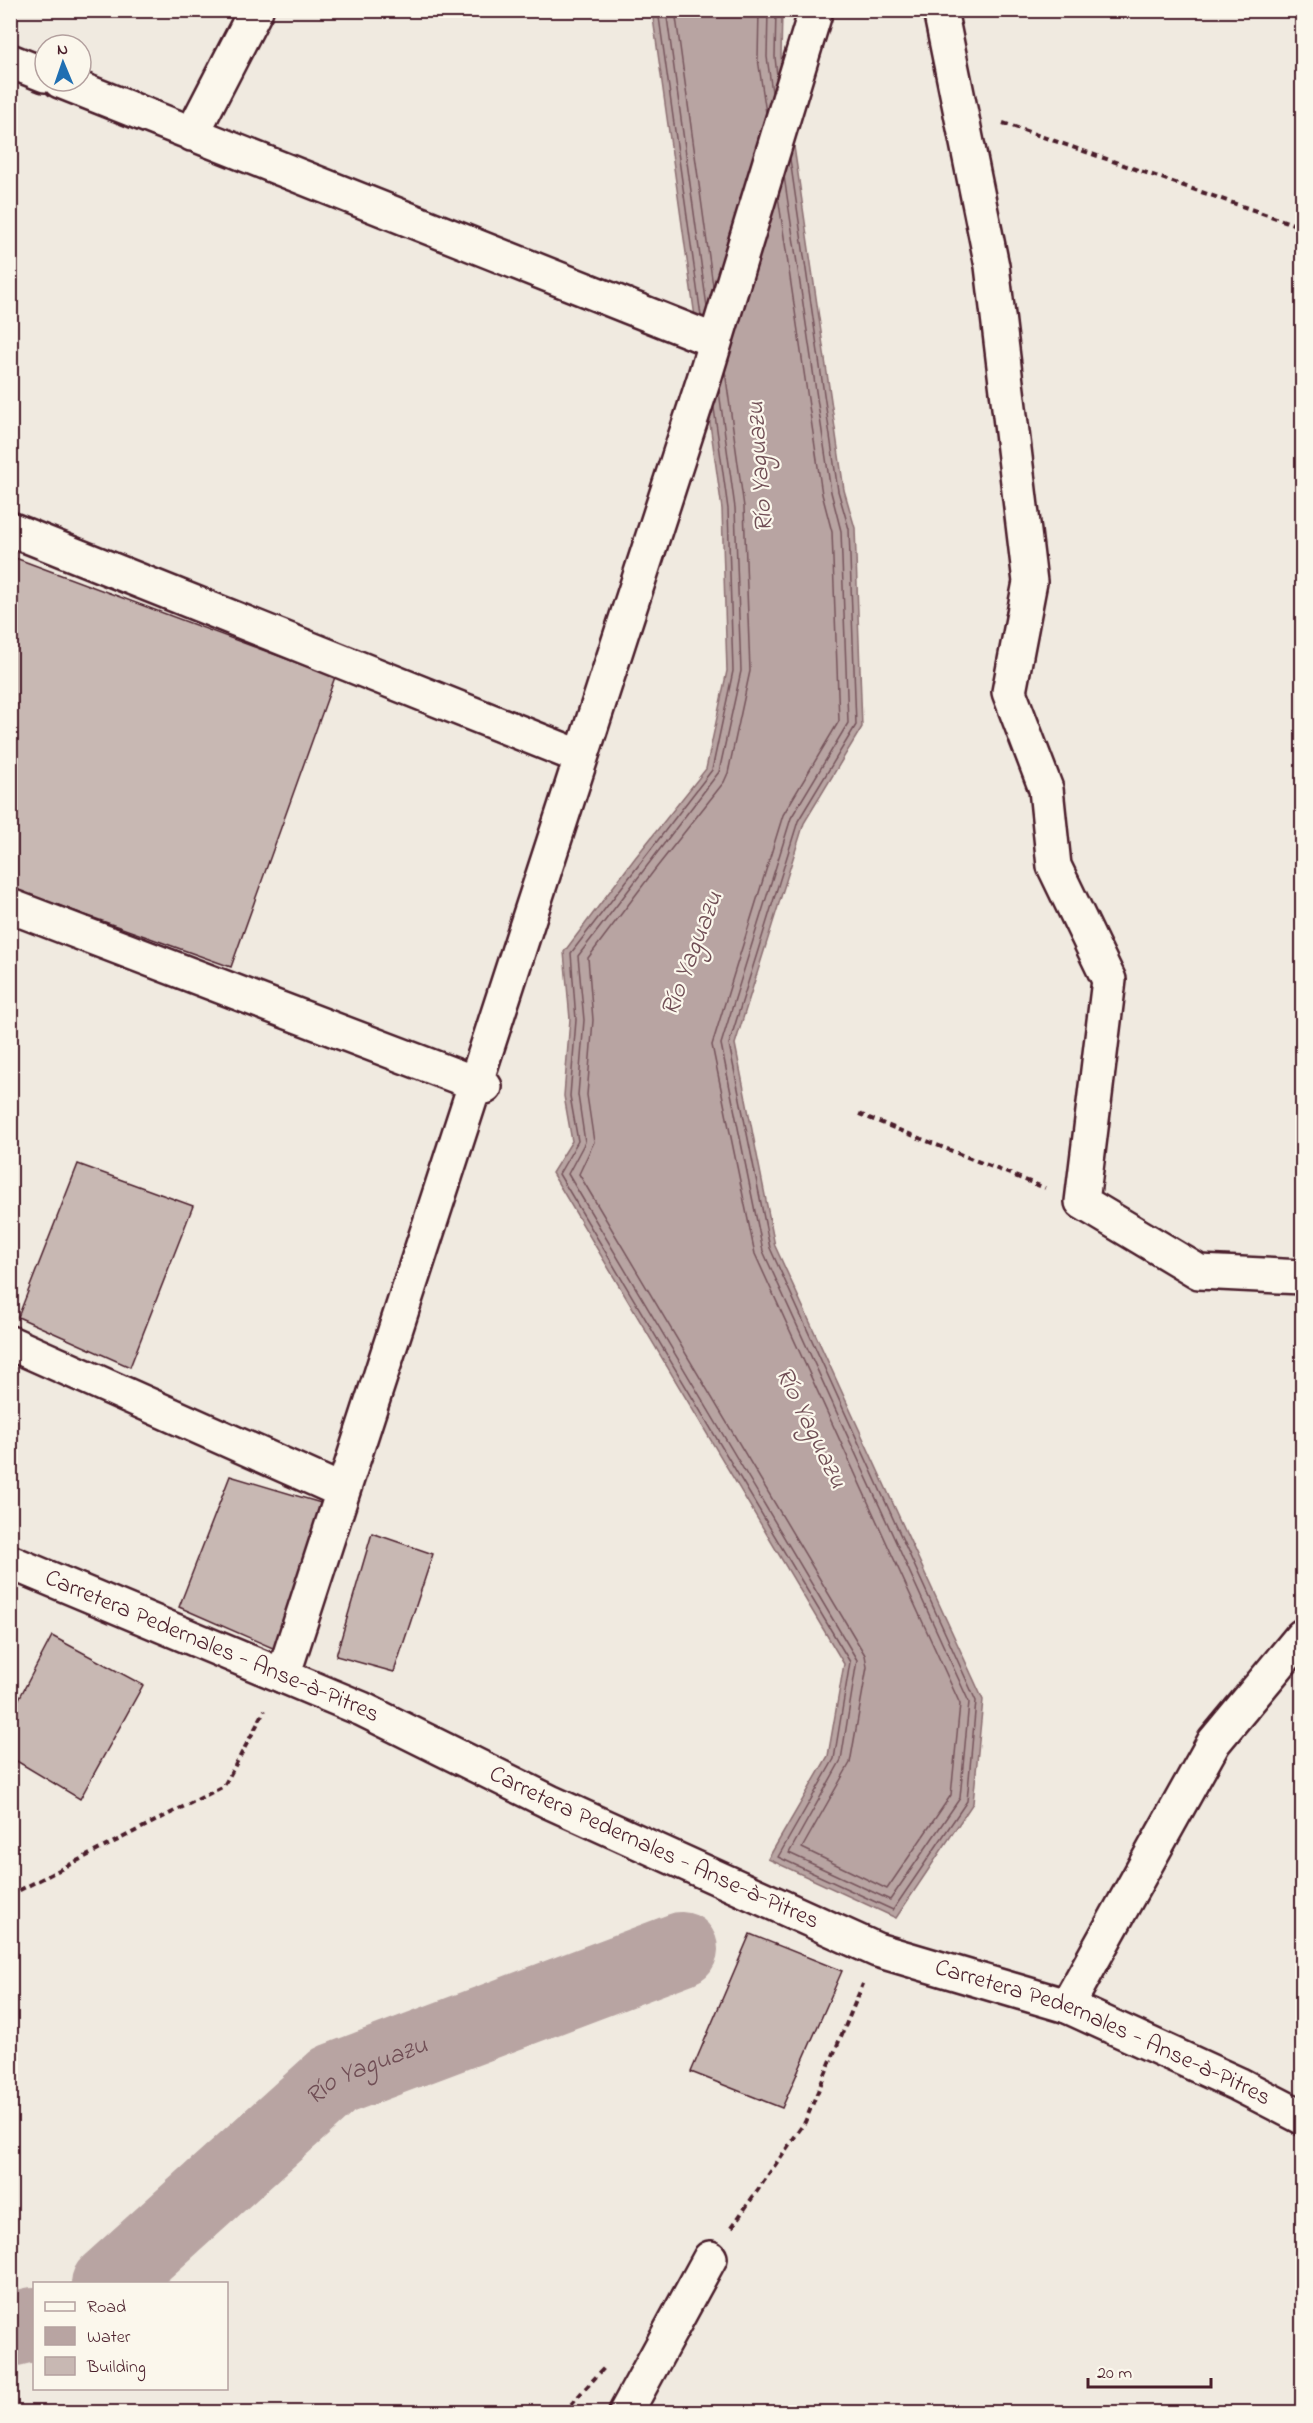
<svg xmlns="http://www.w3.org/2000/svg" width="1313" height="2423" viewBox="0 0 1313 2423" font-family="'Indie Flower',sans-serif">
<rect width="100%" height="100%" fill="#f0eae0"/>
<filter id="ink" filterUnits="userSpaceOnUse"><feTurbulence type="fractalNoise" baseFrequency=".0167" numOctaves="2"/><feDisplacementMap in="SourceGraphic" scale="12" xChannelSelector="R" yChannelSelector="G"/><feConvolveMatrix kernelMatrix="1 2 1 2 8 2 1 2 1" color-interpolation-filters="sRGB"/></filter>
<g filter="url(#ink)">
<!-- water -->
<path fill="#b8a4a2" stroke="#8c6f72" stroke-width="1.5" d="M652 11H782L781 57 844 490 855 528 862 727 804 823 735 1044 775 1246 983 1700 973 1803 896 1918 768 1859 828 1756 844 1664 552 1173 572 1141 564 1096 570 1019 564 952 635 858 706 769 727 671 722 509Z"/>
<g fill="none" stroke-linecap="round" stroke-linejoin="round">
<!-- shore -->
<path stroke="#76545b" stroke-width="1.5" d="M658 10 701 316
M666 10 707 307
M675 10 713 286
M759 10 758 59 766 113
M768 10 767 57 772 92
M776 10 775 57 777 76
M725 371 744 507 750 671 728 773 724 782 653 872 588 958 593 1020 587 1095 594 1142 579 1174 865 1655 867 1667 850 1763 802 1848 887 1889 951 1795 960 1704 755 1254 712 1045 783 815 839 721 832 532 822 494 778 196
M719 391 735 508 741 671 719 772 578 956 584 1020 578 1095 585 1142 568 1174 857 1660 841 1760 789 1853 890 1900 960 1798 969 1702 763 1251 721 1044 791 818 848 723 841 531 831 492 784 176
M714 408 728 509 733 671 712 770 571 953 576 1020 570 1096 578 1141 559 1174 850 1662 834 1759 778 1857 893 1910 967 1801 976 1701 770 1248 729 1044 798 821 856 725 849 529 838 491 790 159"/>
<!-- river -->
<g stroke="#b8a4a2" stroke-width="74">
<path id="s1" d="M108 2284 334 2080 681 1949"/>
<path d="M10 2330 34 2324"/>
</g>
</g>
<!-- building -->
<path fill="#c8b8b3" stroke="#4a1f2b" stroke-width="1.5" d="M10 556 335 677 231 967 10 888Z
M78 1164 193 1206 130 1367 18 1317Z
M230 1476 321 1503 275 1649 179 1607Z
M372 1533 433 1554 394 1672 336 1656Z
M52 1636 143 1685 80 1799 10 1757V1716Z
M750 1934 842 1971 782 2108 691 2072Z"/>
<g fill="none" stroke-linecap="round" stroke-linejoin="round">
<!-- street casing -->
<g stroke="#4a1f2b" stroke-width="38">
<path id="street" d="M940 10 992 266 1030 582 1009 692 1046 789 1054 866 1109 980 1082 1202 1199 1272 1302 1277
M10 61 45 75
M60 81 715 341
M192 134 256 10
M10 529 581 757
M10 906 485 1087
M10 1343 342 1491
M283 1676 704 379 816 10
M1067 2006 1214 1742 1302 1636
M626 2412 710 2258"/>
</g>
<!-- primary casing -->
<g stroke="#4a1f2b" stroke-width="38">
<g id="primary">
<path id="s2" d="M10 1562 362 1709 550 1802 877 1950 1067 2006 1238 2084 1302 2117"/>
</g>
</g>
<!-- path -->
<path stroke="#4a1f2b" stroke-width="4" stroke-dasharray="6 4.5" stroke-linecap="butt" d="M1003 123 1302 227
M859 1114 1045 1188
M10 1895 224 1786 265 1710
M732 2227 805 2122 863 1984
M564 2412 605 2367"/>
<!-- street -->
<use href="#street" stroke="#fbf7ec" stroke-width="33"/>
<!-- primary -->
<use href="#primary" stroke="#fbf7ec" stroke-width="33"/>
</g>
</g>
<g text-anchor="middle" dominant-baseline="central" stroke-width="4.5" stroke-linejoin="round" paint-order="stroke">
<!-- street labels -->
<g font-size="24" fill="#4a1f2b" stroke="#fbf7ec">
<text stroke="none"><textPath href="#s2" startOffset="219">Carretera Pedernales - Anse-à-Pitres</textPath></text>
<text stroke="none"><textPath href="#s2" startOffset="705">Carretera Pedernales - Anse-à-Pitres</textPath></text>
<text stroke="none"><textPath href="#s2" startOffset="1191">Carretera Pedernales - Anse-à-Pitres</textPath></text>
</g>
<!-- water labels -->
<g font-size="26" font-style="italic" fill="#704e55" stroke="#fbf7ec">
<text transform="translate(761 467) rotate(-94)">Río Yaguazu</text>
<text transform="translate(693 954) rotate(-69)">Río Yaguazu</text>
<text transform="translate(810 1428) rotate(64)">Río Yaguazu</text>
<text stroke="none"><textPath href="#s1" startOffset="338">Río Yaguazu</textPath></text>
</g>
</g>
<!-- margin -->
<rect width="1313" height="2423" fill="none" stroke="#fbf7ec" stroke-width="36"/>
<rect x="18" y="18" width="1277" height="2387" fill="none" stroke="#4a1f2b" stroke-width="2" filter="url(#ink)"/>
<!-- legend -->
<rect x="33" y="2282" width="195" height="108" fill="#fbf7ec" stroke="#b4a19f" stroke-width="1.5"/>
<rect x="45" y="2302" width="30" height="9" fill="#fbf7ec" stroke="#b4a19f" stroke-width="1.5"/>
<text x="87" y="2312" font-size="18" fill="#4a1f2b">Road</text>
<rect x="45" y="2327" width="30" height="18" fill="#b8a4a2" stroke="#b4a19f" stroke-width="1.5"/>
<text x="87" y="2342" font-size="18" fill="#4a1f2b">Water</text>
<rect x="45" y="2357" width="30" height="18" fill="#c8b8b3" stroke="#b4a19f" stroke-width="1.5"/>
<text x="87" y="2372" font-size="18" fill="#4a1f2b">Building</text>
<!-- north arrow -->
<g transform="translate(63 63) rotate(358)"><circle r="28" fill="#fbf7ec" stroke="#b4a19f" stroke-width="1.5"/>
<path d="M0-4.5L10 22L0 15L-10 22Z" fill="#1f6fb2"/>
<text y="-9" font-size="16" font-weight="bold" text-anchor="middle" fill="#4a1f2b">N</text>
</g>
<!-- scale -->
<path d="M1088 2378v9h123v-9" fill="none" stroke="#4a1f2b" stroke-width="3"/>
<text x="1097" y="2378" font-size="18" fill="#4a1f2b" stroke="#fbf7ec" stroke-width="4.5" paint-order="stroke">20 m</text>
</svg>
